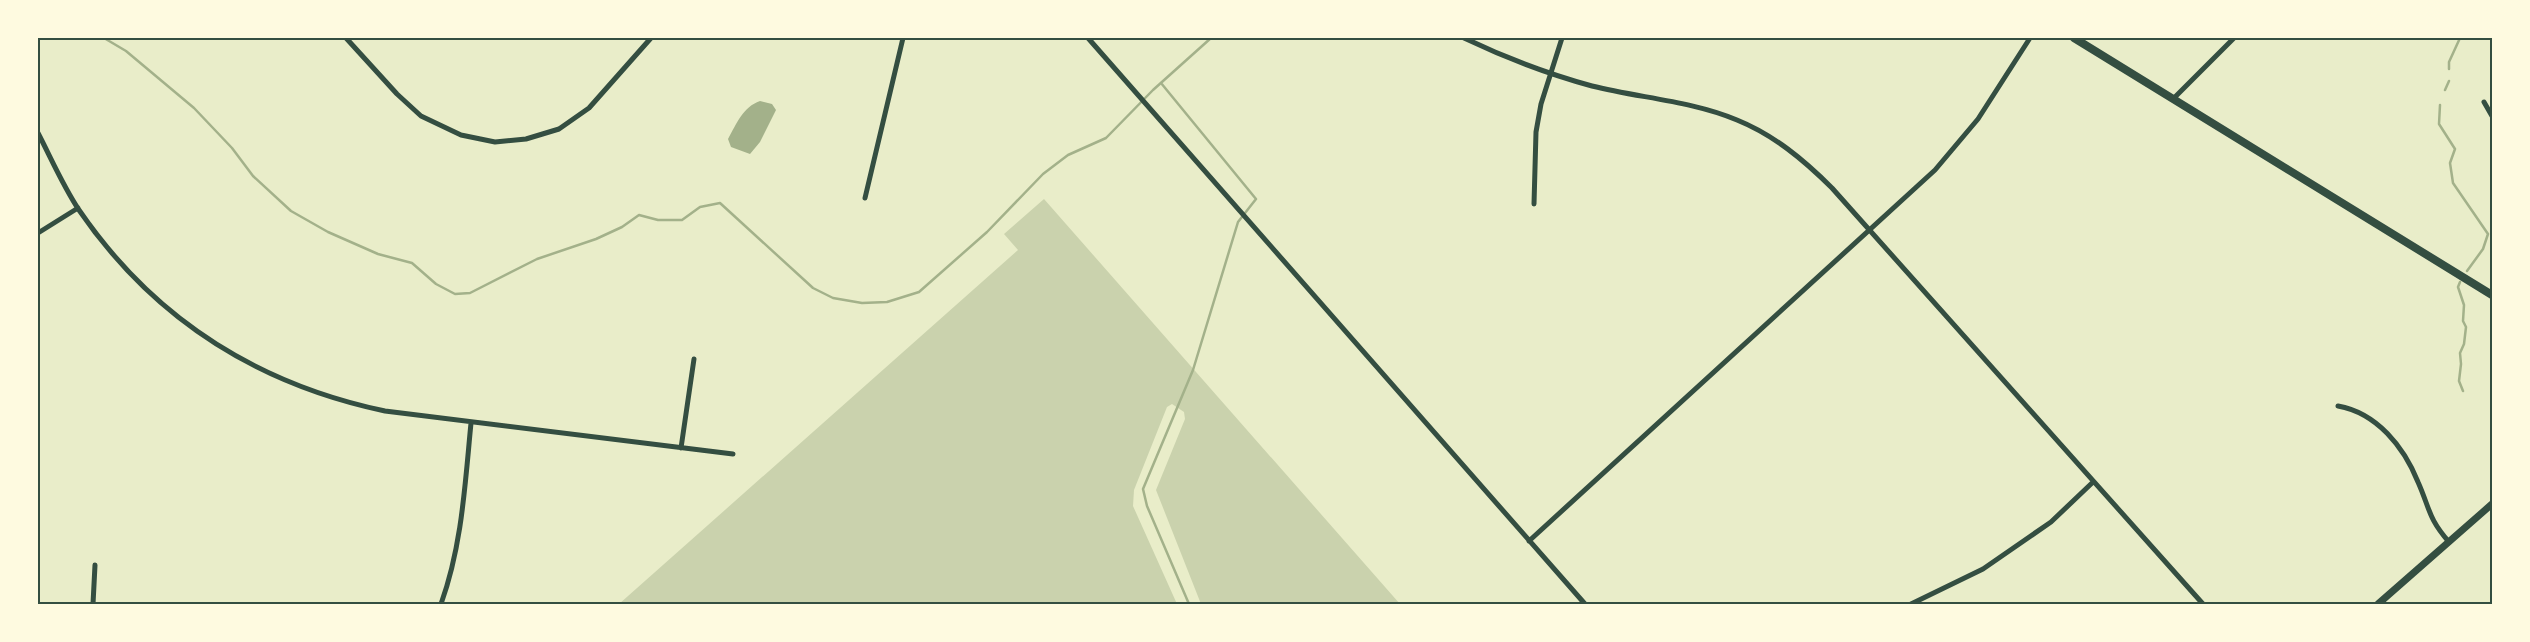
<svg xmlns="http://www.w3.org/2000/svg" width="2530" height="642" viewBox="0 0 2530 642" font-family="'Alegreya Sans',sans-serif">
<rect width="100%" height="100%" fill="#e9edc9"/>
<!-- green -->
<path fill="#cad2ad" d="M1044 199 1400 604H1201L1156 490 1185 419 1184 412 1172 404 1167 407 1134 490 1133 506 1177 604H619L1018 250 1004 234Z"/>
<!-- water -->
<path fill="#a3b18a" d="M760 101 772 104 776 110 760 142 750 154 731 147 728 139C737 123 743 107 760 101Z"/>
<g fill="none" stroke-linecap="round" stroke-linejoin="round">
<!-- stream -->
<path stroke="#a3b18a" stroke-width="2.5" d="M38 38H39
M104 38 126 51 194 108 232 148 253 176 291 211 328 232 378 254 412 263 436 284 455 294 470 293 537 259 596 239 622 227 639 215 658 220H682L700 207 720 203 813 288 833 298 862 303 887 302 919 292 987 232 1043 174 1068 155 1106 138 1153 90 1211 38
M2449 69V62L2460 38
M1161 83 1256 199 1238 222 1193 370 1143 489 1147 506 1189 604
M2445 90 2449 81
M2440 105 2439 124 2455 149 2450 163 2453 183 2488 234 2483 249 2467 271
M2460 282 2458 287 2464 305 2463 321 2466 327 2464 344 2460 353 2461 364 2459 381 2463 391"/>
<!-- minor -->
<path stroke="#344e41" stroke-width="5" d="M346 38 397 94 421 116 461 135 495 142 526 139 559 129 589 108 651 38
M1088 38 1585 604
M1464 38C1506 58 1548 74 1592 86 1640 98 1692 101 1737 120 1774 135 1804 160 1832 188L2203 604
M2173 99 2234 38
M2484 102 2492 116
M38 133C51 158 63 186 79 210 153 318 257 384 385 411L733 454
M865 198 903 38
M1534 204 1536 132 1541 104 1562 38
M38 233 78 208
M2338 406C2377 413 2404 447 2418 482 2430 509 2428 518 2449 542
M681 448 694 359
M1529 541 1935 170 1978 119 2030 38
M93 604 95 565
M441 604C462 546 465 484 471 423
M1911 604 1983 569 2051 522 2092 483"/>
<!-- tertiary -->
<path stroke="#344e41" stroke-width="7" d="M2378 604 2492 504"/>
<!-- secondary -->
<path stroke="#344e41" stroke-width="8" d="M2074 38 2492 295"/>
</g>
<!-- border -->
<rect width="2530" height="642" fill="none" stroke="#fefae0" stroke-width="78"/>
<rect x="39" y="39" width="2452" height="564" fill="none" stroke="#344e41" stroke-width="2"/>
</svg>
